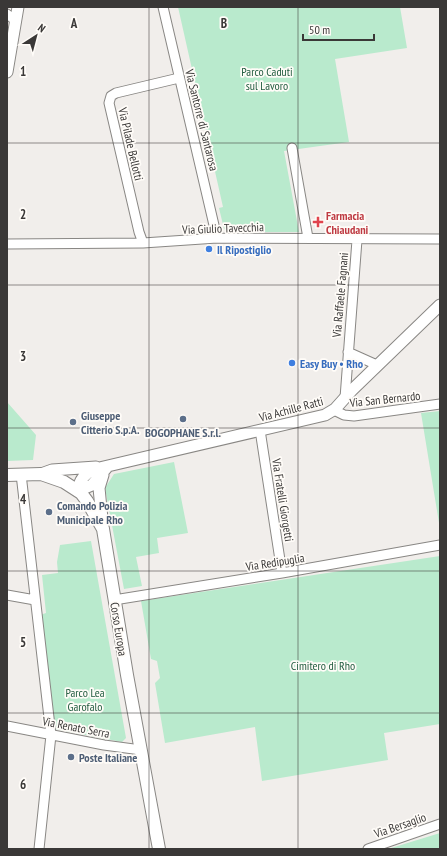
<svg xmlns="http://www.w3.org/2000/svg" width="447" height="856" viewBox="0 0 447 856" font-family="'PT Sans Narrow',sans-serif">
<rect width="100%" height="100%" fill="#f1eeeb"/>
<!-- green -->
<path fill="#b9eacd" d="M178 7H400L407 48 335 59 349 142 284 151 299 232H229L224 229 219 208 223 207Z
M7 402 36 435 33 460 7 461Z
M440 411V529L421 413Z
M174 462 188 533 157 538 159 553 136 557 142 586 124 589 105 488 114 474Z
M91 541 126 738 122 742 55 729 40 615 46 613 42 575 58 573 57 562 60 545Z
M440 556V724L384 733 388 760 262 781 255 727 165 743 155 683 160 678 157 661 151 659 141 601Z
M440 833V849H388Z"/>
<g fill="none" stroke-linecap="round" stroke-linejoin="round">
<!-- minor casing -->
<g stroke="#898784" stroke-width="11">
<path id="minor" d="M163 7 217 238
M7 14 16 21
M292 148 308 238
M143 243 139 232 109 103 111 96 116 93 179 78
M7 244 143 243 217 238 440 239
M348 352 377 365
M345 398 357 240
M334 410 344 415 354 416 440 404
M260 430 282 573
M21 474 51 735 39 849
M7 595 35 600
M114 600 282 573 440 545
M7 726 104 745 141 750
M368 849 440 824"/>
</g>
<!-- tertiary casing -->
<g stroke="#898784" stroke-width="13">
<path id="tertiary" d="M7 72 18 7
M108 466 92 485 78 491C79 480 85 473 95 469L325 415 335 409 352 390 440 305
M41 474 52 470 96 467
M103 529 99 488 103 475"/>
</g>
<!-- secondary casing -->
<g stroke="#898784" stroke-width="14">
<path id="secondary" d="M7 475 41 474 64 482 81 493 87 501 103 529 127 675 159 849"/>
</g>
<!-- minor -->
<use href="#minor" stroke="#fff" stroke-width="9"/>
<!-- tertiary -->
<use href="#tertiary" stroke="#fff" stroke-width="11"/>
<!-- secondary -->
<use href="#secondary" stroke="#fff" stroke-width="12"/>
</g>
<!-- grid -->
<path fill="none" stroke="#3a3837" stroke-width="1" stroke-opacity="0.55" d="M149 7V849M298 7V849M7 143H440M7 285H440M7 428H440M7 571H440M7 713H440"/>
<!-- markers -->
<path fill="#e0444e" stroke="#fffcf8" stroke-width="1.5" d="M316 216h4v4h4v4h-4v4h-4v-4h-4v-4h4z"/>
<g fill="#3f7fe0" stroke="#fffcf8" stroke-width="1.5">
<circle cx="209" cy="249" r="4"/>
<circle cx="292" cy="363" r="4"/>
</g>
<g fill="#5c6f8a" stroke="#fffcf8" stroke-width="1.5">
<circle cx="183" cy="419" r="4"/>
<circle cx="73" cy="422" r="4"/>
<circle cx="49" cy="512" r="4"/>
<circle cx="71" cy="757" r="4"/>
</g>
<g text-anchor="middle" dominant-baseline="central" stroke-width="3.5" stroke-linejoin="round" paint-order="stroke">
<!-- park labels -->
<g font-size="12" fill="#235d40" stroke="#fffcf8">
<text x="267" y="71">Parco Caduti<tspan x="267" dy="14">sul Lavoro</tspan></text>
<text x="323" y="665">Cimitero di Rho</text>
<text x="85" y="692">Parco Lea<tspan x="85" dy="14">Garofalo</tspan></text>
</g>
<!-- street labels -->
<g font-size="12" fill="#3a3837" stroke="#fffcf8">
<text transform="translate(202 120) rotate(76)">Via Santorre di Santarosa</text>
<text transform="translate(131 144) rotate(77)">Via Pilade Bellotti</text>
<text transform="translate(223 228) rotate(-2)">Via Giulio Tavecchia</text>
<text transform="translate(340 295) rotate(-85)">Via Raffaele Fagnani</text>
<text transform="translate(385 399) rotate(-6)">Via San Bernardo</text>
<text transform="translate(291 409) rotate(-15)">Via Achille Ratti</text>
<text transform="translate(283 500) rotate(81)">Via Fratelli Giorgetti</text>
<text transform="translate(275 562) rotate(-9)">Via Redipuglia</text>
<text transform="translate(119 629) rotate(81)">Corso Europa</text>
<text transform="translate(76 727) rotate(11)">Via Renato Serra</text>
<text transform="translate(400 825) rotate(-19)">Via Bersaglio</text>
</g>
<!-- health labels -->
<g font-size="12" font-weight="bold" fill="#be3a42" stroke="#fffcf8" text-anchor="start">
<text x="326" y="215">Farmacia<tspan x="326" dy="14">Chiaudani</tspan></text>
</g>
<!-- shop labels -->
<g font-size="12" font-weight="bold" fill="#366cbe" stroke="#fffcf8" text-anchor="start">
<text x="217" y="249">Il Ripostiglio</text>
<text x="300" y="363">Easy Buy • Rho</text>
</g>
<!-- service labels -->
<g font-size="12" font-weight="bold" fill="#4e5e75" stroke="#fffcf8" text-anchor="start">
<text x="81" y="415">Giuseppe<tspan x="81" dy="14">Citterio S.p.A.</tspan></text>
<text x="183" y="432" text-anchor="middle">BOGOPHANE S.r.l.</text>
<text x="57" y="505">Comando Polizia<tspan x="57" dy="14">Municipale Rho</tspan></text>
<text x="79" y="757">Poste Italiane</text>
</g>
</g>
<g font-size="13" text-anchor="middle" font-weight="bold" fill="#3a3837" stroke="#fffcf8" stroke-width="3.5" stroke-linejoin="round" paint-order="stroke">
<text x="74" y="28">A</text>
<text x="224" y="28">B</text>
<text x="23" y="76">1</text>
<text x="23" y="219">2</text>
<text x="23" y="361">3</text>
<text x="23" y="504">4</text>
<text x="23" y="647">5</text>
<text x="23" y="789">6</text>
</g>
<!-- border -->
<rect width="447" height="856" fill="none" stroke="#3a3837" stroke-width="16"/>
<!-- north arrow -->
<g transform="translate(36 36) rotate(36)" stroke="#fffcf8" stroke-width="3" paint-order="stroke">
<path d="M0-3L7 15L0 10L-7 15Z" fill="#3a3837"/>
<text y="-6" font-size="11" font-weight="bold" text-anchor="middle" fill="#3a3837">N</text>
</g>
<!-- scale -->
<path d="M303 34v6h71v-6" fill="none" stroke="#3a3837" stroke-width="2"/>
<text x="309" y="34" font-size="12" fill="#3a3837" stroke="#fffcf8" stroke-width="3" paint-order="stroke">50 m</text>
</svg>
